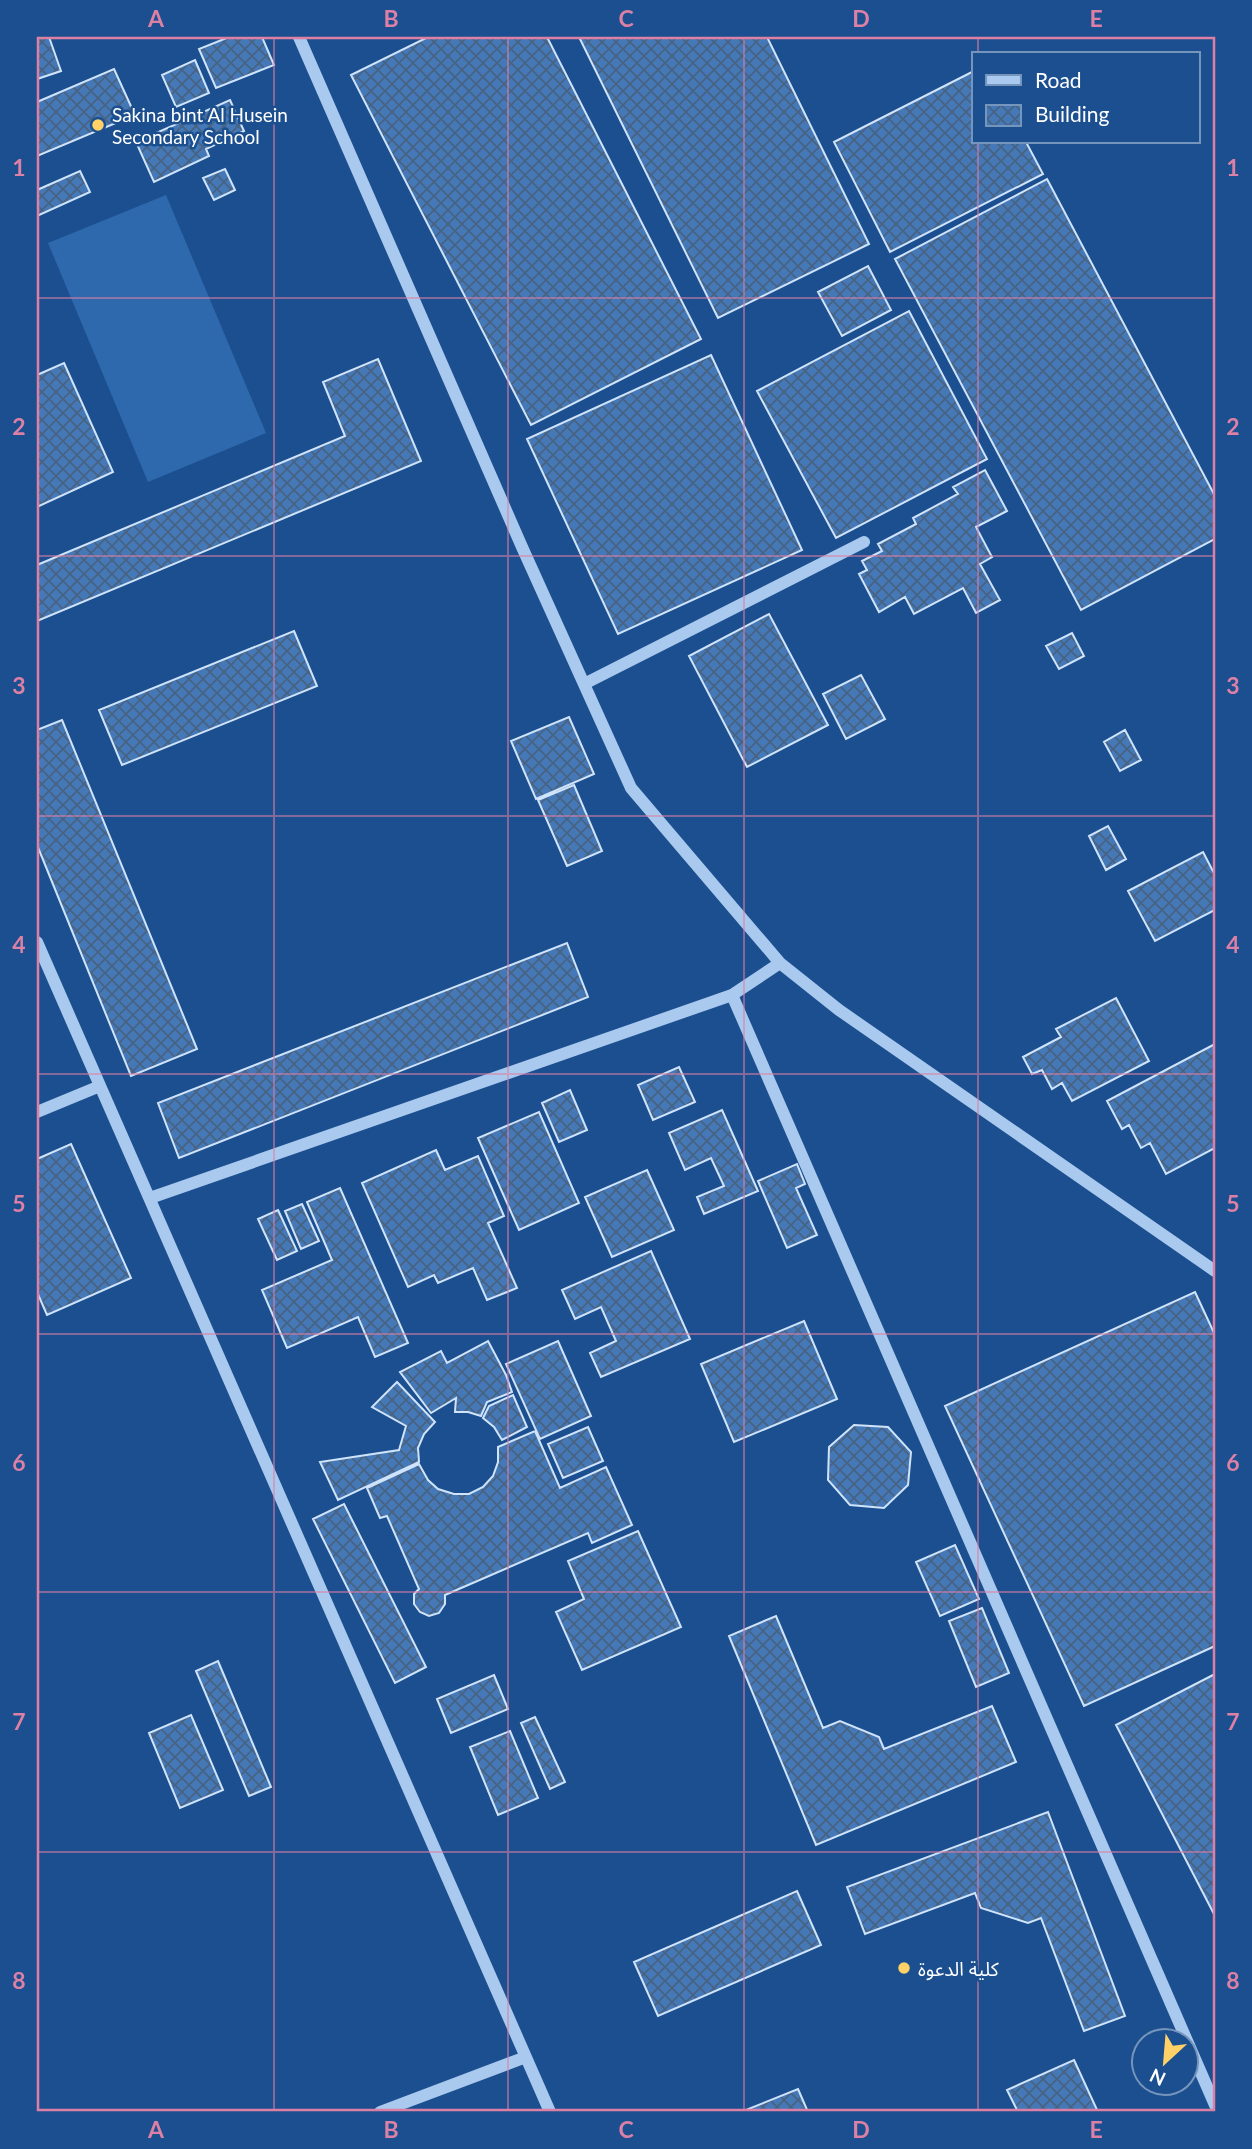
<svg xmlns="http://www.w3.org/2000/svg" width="1252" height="2149" viewBox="0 0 1252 2149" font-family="Lato,'Noto Sans Arabic',sans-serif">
<defs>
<pattern id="building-cross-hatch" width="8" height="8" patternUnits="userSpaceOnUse" patternTransform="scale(1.75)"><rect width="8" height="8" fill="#4478b7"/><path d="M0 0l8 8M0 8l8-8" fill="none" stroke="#486282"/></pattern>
</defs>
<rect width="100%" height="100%" fill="#1b4f8f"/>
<!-- pitch -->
<path fill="#2e69ad" d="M166 195 266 433 148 482 48 243Z"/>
<!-- building -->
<path fill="url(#building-cross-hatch)" stroke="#cfe3fa" stroke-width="2" d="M37 37H49L61 71 37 79Z
M229 37H262L274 65 216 88 199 49Z
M428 37H547L701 339 531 425 351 75Z
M579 37H767L869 244 718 318Z
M195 60 209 93 176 107 162 75Z
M114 69 135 115 37 156V102Z
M974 71V142H1026L1043 174 890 252 834 142Z
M230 100 244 131 206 149 209 156 154 182 136 142Z
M225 169 235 190 214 200 203 178Z
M80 171 90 192 37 216V190Z
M1047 179 1215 496V539L1081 610 895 259Z
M868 266 891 310 842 336 818 292Z
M909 311 987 459 836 538 757 391Z
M711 355 802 550 618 634 527 439Z
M378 359 421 461 37 621V565L345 436 323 382Z
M64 363 113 472 37 507V375Z
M985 470 1007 511 976 527 992 557 980 564 1000 600 976 613 963 588 914 614 905 597 879 612 859 574 867 570 862 561 882 551 878 544 916 524 913 518 958 494 953 487Z
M769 614 828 725 747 767 689 656Z
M294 631 317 686 122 765 99 710Z
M1072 633 1084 656 1059 669 1046 646Z
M861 675 885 719 846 739 823 694Z
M569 717 594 774 536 799 511 741Z
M62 720 197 1049 131 1076 37 845V730Z
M1125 730 1141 760 1120 771 1104 742Z
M574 785 602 851 567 866 538 800Z
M1108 826 1126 859 1106 870 1089 836Z
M1203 852 1215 875V910L1155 941 1128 891Z
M567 943 588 997 179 1158 158 1103Z
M1116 998 1149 1061 1072 1101 1062 1083 1052 1089 1042 1070 1032 1074 1023 1057 1061 1037 1056 1029Z
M1215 1044V1148L1166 1174 1150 1143 1141 1148 1129 1125 1122 1129 1107 1101Z
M679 1067 695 1102 653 1120 638 1085Z
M570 1090 587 1130 559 1142 542 1103Z
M722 1110 758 1191 704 1214 697 1197 724 1186 711 1158 685 1170 669 1133Z
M539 1112 579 1203 519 1230 478 1138Z
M71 1144 131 1278 47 1315 37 1292V1159Z
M436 1150 445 1170 478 1156 504 1216 488 1223 517 1288 487 1300 473 1268 438 1283 434 1275 408 1287 362 1183Z
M797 1164 805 1184 796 1188 817 1235 787 1248 758 1181Z
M647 1170 674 1230 612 1257 585 1197Z
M340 1188 408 1343 375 1357 358 1317 287 1348 262 1290 332 1260 307 1202Z
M302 1204 319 1241 301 1249 285 1211Z
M278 1210 297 1251 277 1260 258 1219Z
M651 1251 690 1339 601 1377 590 1353 616 1341 601 1307 575 1319 562 1290Z
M1195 1292 1215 1335V1646L1084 1706 945 1406Z
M804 1321 837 1399 734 1442 701 1364Z
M488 1341 506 1375 512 1392 487 1402 481 1416 468 1412H455L456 1398 431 1413 400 1372 441 1351 447 1363Z
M558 1341 591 1416 540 1439 506 1364Z
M397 1382 435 1422 424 1434 418 1448 419 1462 338 1500 320 1462 399 1450 406 1426 372 1407Z
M513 1395 527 1427 502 1440 494 1427 483 1418 489 1406Z
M854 1425 888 1427 911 1452 908 1485 884 1508 850 1505 828 1480 829 1447Z
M588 1427 603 1461 563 1478 548 1444Z
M535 1431 560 1488 606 1467 632 1525 592 1543 588 1533 445 1595V1604L439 1613 429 1616 420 1612 414 1604V1594L419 1589 387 1516 380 1518 367 1488 419 1464 428 1480 438 1489 454 1494H469L483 1487 493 1476 498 1462V1447Z
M344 1504 426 1667 395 1683 313 1519Z
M638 1531 681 1627 582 1670 556 1612 584 1599 568 1561Z
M955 1545 979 1599 940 1616 916 1562Z
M982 1608 1009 1673 976 1687 949 1621Z
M776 1616 823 1728 840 1721 879 1737 884 1749 992 1706 1016 1762 816 1845 729 1636Z
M218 1661 271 1787 249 1796 196 1671Z
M1215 1674V1916L1116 1725Z
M494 1675 508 1709 451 1733 437 1699Z
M191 1715 223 1790 180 1808 149 1733Z
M535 1717 565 1782 550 1789 521 1723Z
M510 1731 538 1798 498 1815 470 1747Z
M1048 1812 1125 2016 1084 2031 1041 1918 1028 1923 981 1908 975 1893 865 1934 847 1887Z
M797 1891 821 1945 658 2016 634 1962Z
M1074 2060 1098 2112H1018L1007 2090Z
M798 2089 808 2112H741Z"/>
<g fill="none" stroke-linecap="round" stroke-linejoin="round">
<!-- minor -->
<path stroke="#a9c9ee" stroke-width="12" d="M299 37 522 547 631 788 780 963 839 1010 1215 1271
M584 684 864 542
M37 942 550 2112
M732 995 1215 2105
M37 1112 100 1086
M150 1198 732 995 780 963
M380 2112 526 2057"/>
</g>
<!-- grid -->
<path fill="none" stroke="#dd80a5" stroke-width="2" stroke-opacity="0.55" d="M274 37V2112M508 37V2112M744 37V2112M978 37V54M978 142V2112M37 298H1215M37 556H1215M37 816H1215M37 1074H1215M37 1334H1215M37 1592H1215M37 1852H1215"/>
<!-- markers -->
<g fill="#ffd166" stroke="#1b4f8f" stroke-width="2.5">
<circle cx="98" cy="125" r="7"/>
<circle cx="904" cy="1968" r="7"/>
</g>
<g text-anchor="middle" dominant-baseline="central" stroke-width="5" stroke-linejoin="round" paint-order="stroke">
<!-- poi labels -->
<g font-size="19" fill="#fff" stroke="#1b4f8f" text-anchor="start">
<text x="112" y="114">Sakina bint Al Husein<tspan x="112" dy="22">Secondary School</tspan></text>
<text x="918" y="1968">كلية الدعوة</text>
</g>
</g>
<!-- border -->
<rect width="1252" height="2149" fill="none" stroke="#1b4f8f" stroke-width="77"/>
<!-- legend -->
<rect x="972" y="52" width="228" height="91" fill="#1b4f8f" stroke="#7695bc" stroke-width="2"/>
<rect x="986" y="75" width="35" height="10" fill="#a9c9ee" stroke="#7695bc" stroke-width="2"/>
<text x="1035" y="88" font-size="21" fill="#ffffff">Road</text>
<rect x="986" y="105" width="35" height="21" fill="url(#building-cross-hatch)" stroke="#7695bc" stroke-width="2"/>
<text x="1035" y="122" font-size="21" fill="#ffffff">Building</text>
<!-- north arrow -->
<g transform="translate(1165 2062) rotate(206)"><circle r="33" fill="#1b4f8f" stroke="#7695bc" stroke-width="2"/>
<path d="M0-5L12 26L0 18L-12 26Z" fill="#ffd166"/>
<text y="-10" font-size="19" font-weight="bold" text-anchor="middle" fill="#ffffff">N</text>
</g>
<rect x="38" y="38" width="1176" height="2072" fill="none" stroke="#dd80a5" stroke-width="2.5"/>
<g font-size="23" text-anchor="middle" font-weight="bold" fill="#dd80a5">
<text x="156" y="27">A</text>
<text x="391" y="27">B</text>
<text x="626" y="27">C</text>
<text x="861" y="27">D</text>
<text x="1096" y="27">E</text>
<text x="19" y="176">1</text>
<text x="1233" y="176">1</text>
<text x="19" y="435">2</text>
<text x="1233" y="435">2</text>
<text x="19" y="694">3</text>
<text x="1233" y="694">3</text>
<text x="19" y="953">4</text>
<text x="1233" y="953">4</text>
<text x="19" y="1212">5</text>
<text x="1233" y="1212">5</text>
<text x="19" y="1471">6</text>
<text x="1233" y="1471">6</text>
<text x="19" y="1730">7</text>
<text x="1233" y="1730">7</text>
<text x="19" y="1989">8</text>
<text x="1233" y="1989">8</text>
<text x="156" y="2138">A</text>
<text x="391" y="2138">B</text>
<text x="626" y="2138">C</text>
<text x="861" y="2138">D</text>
<text x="1096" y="2138">E</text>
</g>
</svg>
